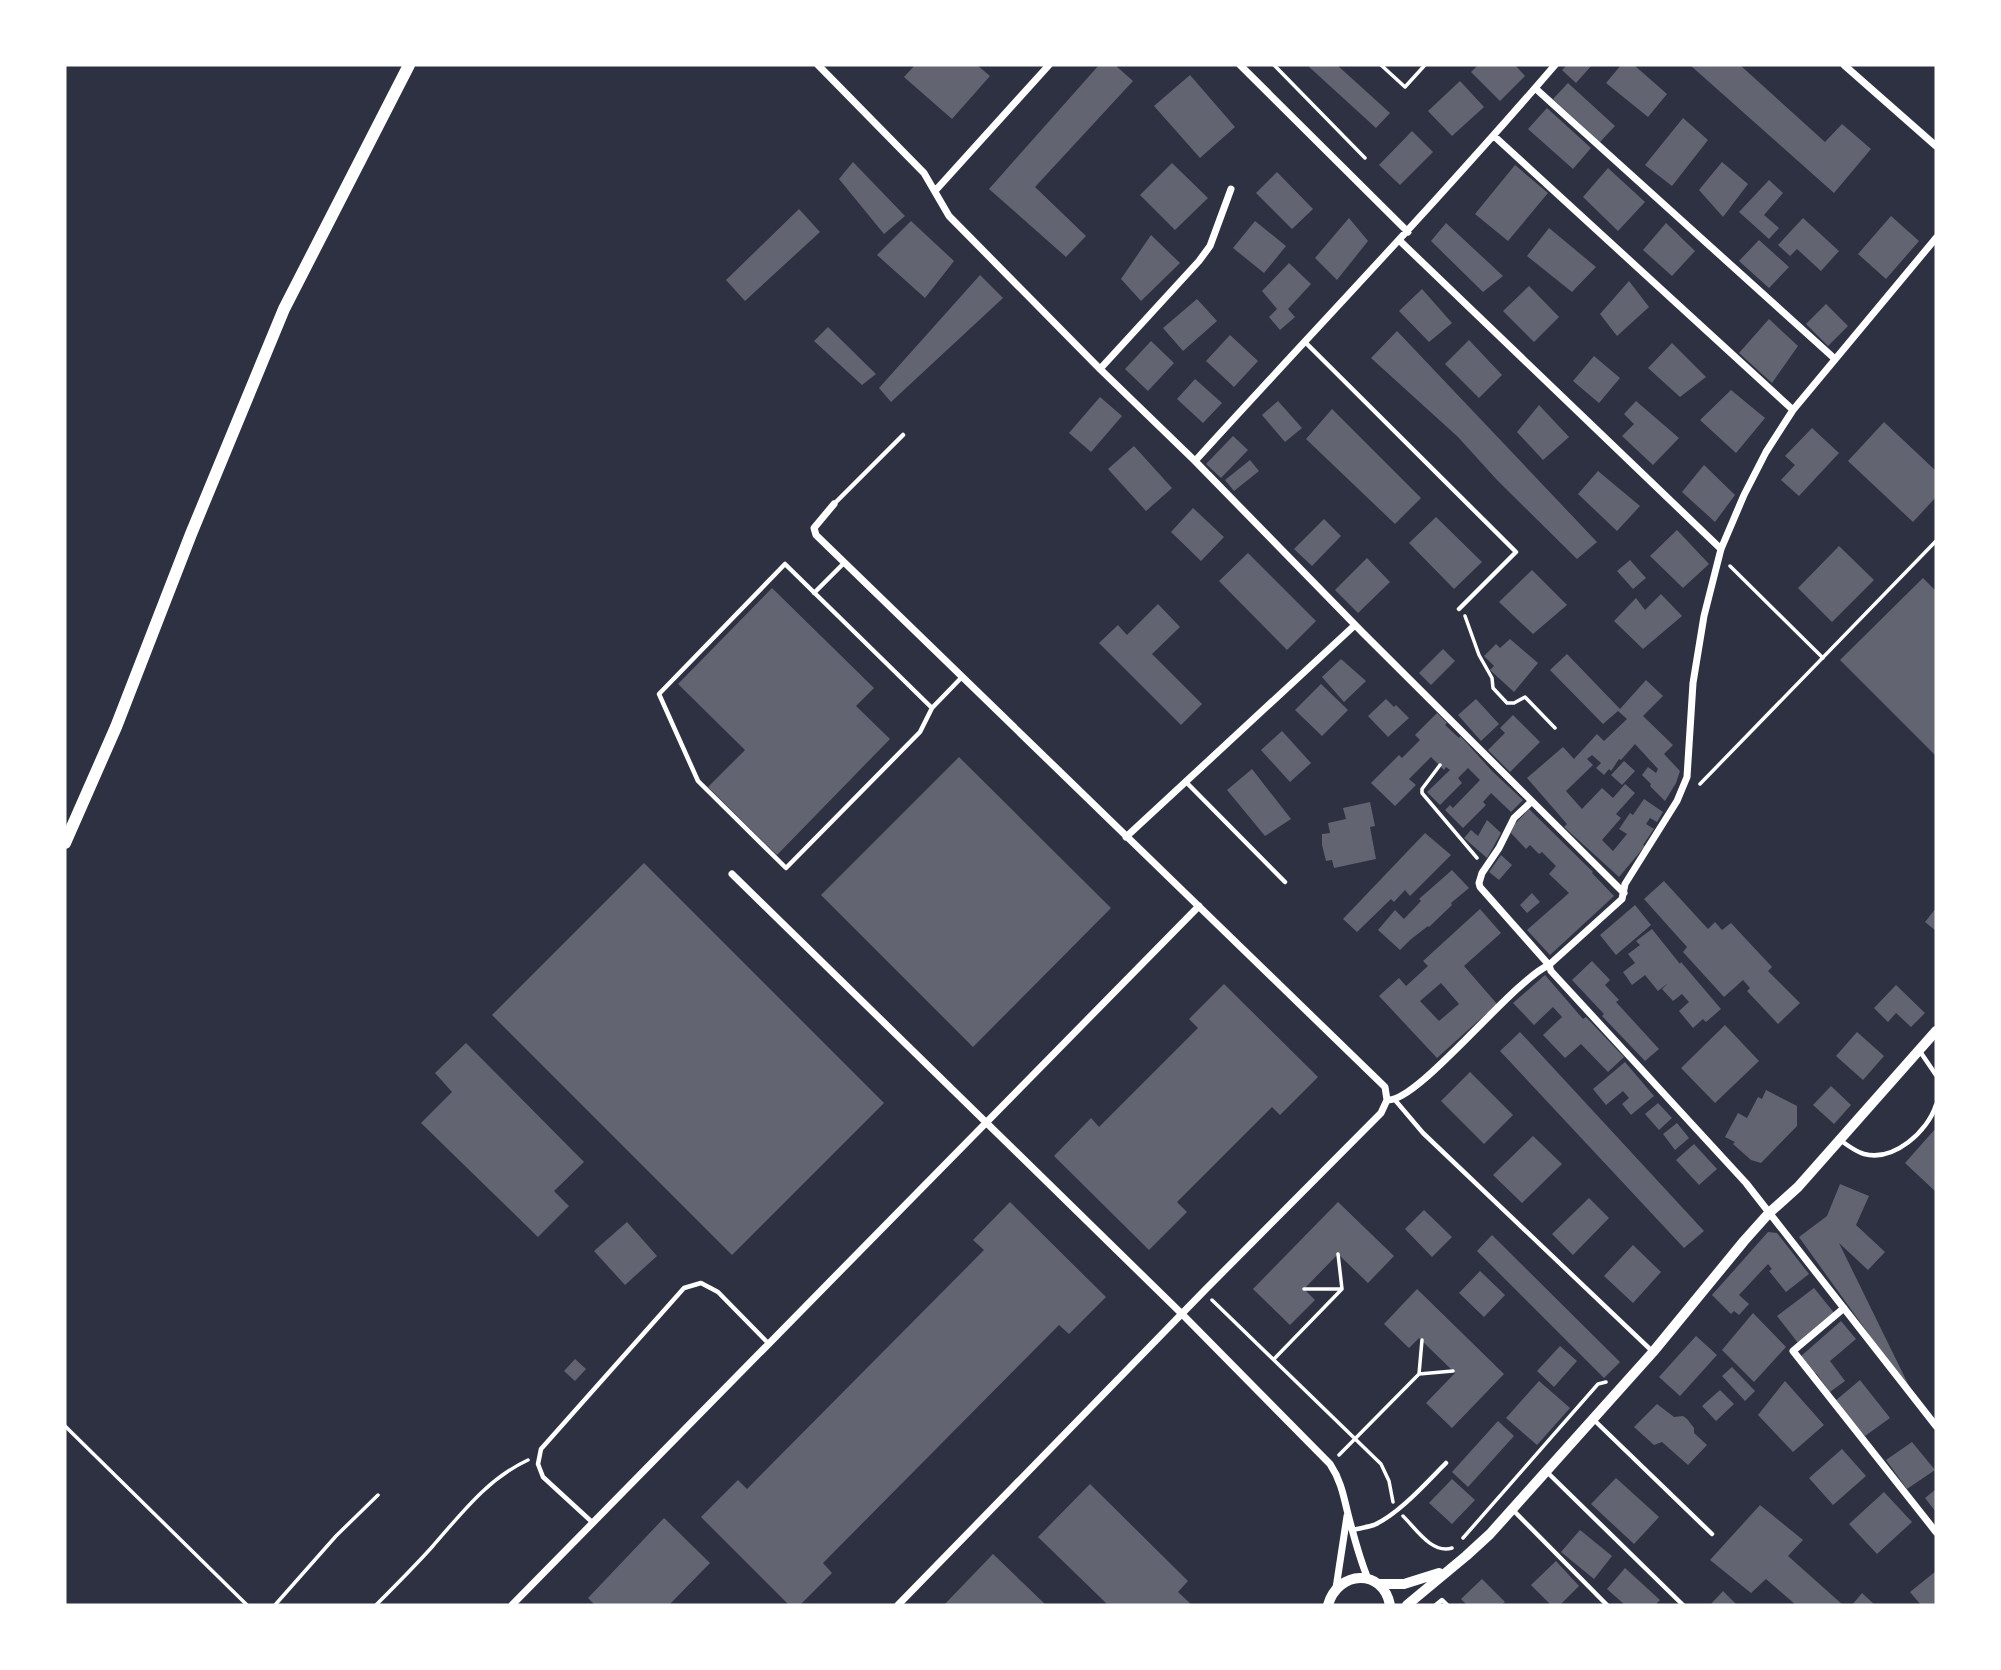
<svg xmlns="http://www.w3.org/2000/svg" width="2001" height="1670" viewBox="0 0 2001 1670" font-family="'Sofia Sans Condensed',sans-serif">
<rect width="100%" height="100%" fill="#2d3142"/>
<!-- building -->
<path fill="#626471" fill-rule="evenodd" d="M915 65H977L990 76 952 119 904 77Z
M1099 65H1115L1133 81 1035 187 1086 236 1066 257 989 189Z
M1307 65H1337L1390 113 1376 128Z
M1478 65H1515L1525 76 1500 101 1471 72Z
M1567 65H1592L1576 83 1562 70Z
M1621 65H1634L1667 94 1648 117 1606 83Z
M1690 65H1740L1825 142 1842 124 1871 149 1834 193Z
M1190 75 1235 127 1200 158 1154 106Z
M1460 81 1484 107 1452 136 1428 111Z
M1568 83 1615 126 1600 142 1553 99Z
M1547 108 1591 148 1573 169 1528 129Z
M1683 118 1708 140 1672 186 1645 165Z
M1412 131 1433 152 1400 185 1379 165Z
M853 162 905 216 884 234 839 179Z
M1722 162 1748 184 1723 217 1699 190Z
M1172 163 1208 198 1175 230 1140 195Z
M1515 165 1548 193 1508 241 1475 214Z
M1608 168 1645 202 1618 231 1583 197Z
M1277 172 1313 209 1292 229 1256 193Z
M1769 180 1783 193 1764 215 1779 228 1769 239 1739 212Z
M799 209 820 232 745 301 726 280Z
M1891 216 1919 241 1886 279 1858 254Z
M1349 218 1368 241 1337 280 1315 258Z
M1803 218 1839 251 1821 271 1797 249 1790 256 1778 245Z
M911 221 954 261 925 298 877 255Z
M1255 221 1286 246 1264 273 1233 248Z
M1446 223 1503 276 1483 292 1431 241Z
M1666 223 1695 251 1672 276 1643 250Z
M1549 228 1596 267 1572 292 1527 256Z
M1151 235 1180 263 1141 301 1121 279Z
M1759 240 1789 267 1769 288 1739 261Z
M1289 263 1311 284 1288 309 1295 317 1280 330 1269 317 1277 309 1262 291Z
M980 275 1003 298 891 402 879 388Z
M1629 281 1649 307 1617 336 1600 314Z
M1529 286 1559 317 1534 342 1503 311Z
M1422 289 1452 323 1429 342 1399 311Z
M1197 299 1217 321 1183 351 1163 328Z
M1826 304 1848 326 1828 346 1806 324Z
M1769 319 1798 346 1772 383 1739 353Z
M828 327 876 374 862 385 814 341Z
M1397 331 1597 542 1577 559 1497 480 1458 437 1371 358Z
M1230 335 1258 361 1234 387 1206 361Z
M1469 340 1502 375 1479 398 1445 364Z
M1151 341 1174 363 1148 391 1125 369Z
M1672 343 1706 377 1680 397 1648 368Z
M1594 356 1620 378 1599 403 1573 381Z
M1195 379 1222 403 1203 423 1177 399Z
M1731 390 1765 418 1736 453 1700 420Z
M1100 397 1122 416 1091 452 1069 433Z
M1278 401 1302 428 1285 442 1262 415Z
M1636 401 1679 438 1653 465 1622 436 1634 424 1624 414Z
M1539 405 1569 437 1543 460 1517 432Z
M1332 409 1421 498 1395 524 1306 439Z
M1884 422 1936 471V497L1913 522 1848 461Z
M1812 428 1839 453 1799 496 1781 480 1795 465 1785 456Z
M1233 436 1248 450 1221 478 1206 464Z
M1134 446 1172 488 1146 511 1108 469Z
M1250 460 1259 471 1234 491 1225 480Z
M1704 465 1735 495 1715 522 1682 492Z
M1598 471 1640 506 1617 531 1578 494Z
M1193 508 1224 537 1201 561 1171 532Z
M1436 517 1482 562 1454 589 1409 543Z
M1324 519 1341 536 1312 566 1294 549Z
M1677 530 1709 564 1683 588 1650 556Z
M1839 546 1874 580 1832 622 1798 588Z
M1248 553 1316 621 1287 650 1219 581Z
M1367 558 1390 582 1358 613 1335 590Z
M1630 560 1646 578 1633 589 1617 571Z
M1532 570 1567 605 1533 634 1499 602Z
M1923 578 1936 591V756L1840 660Z
M772 588 874 688 856 706 890 739 777 855 708 787 745 750 678 684Z
M1661 594 1682 616 1643 649 1614 621 1636 598 1645 610Z
M1158 604 1180 627 1152 654 1202 704 1181 725 1099 643 1118 625 1127 635Z
M1510 639 1538 663 1514 692 1490 670 1494 666 1484 656 1496 644 1500 648Z
M1443 649 1455 661 1431 685 1419 673Z
M1567 654 1620 709 1646 680 1663 696 1643 716 1673 745 1664 754 1680 771 1676 783 1665 801 1650 786 1651 784 1642 775 1648 767 1656 773 1658 769 1635 744 1621 760 1619 759 1611 771 1609 769 1604 775 1596 768 1601 763 1592 755 1587 759 1593 765 1566 791 1582 809 1602 788 1613 798 1625 784 1635 793 1616 814 1621 818 1602 840 1613 851 1627 834 1619 829 1630 813 1633 815 1644 799 1663 812 1657 822 1650 818 1646 824 1654 829 1643 845 1645 846 1619 877 1564 827 1567 824 1527 778 1563 747 1574 759 1597 734 1604 741 1627 719 1618 711 1603 724 1550 670Z
M1341 659 1366 681 1344 702 1322 677Z
M1321 684 1348 710 1322 736 1295 710Z
M1386 699 1394 707 1396 705 1409 718 1388 737 1368 716Z
M1476 699 1499 724 1481 741 1458 715Z
M1437 713 1447 723 1445 725 1459 738 1460 736 1465 741 1492 771 1523 800 1511 812 1491 793 1483 802 1486 805 1463 828 1445 810 1450 805 1453 808 1480 780 1468 768 1458 778 1462 783 1440 805 1427 792 1450 770 1446 767 1444 770 1431 757 1409 779 1416 785 1395 806 1371 783 1399 755 1402 758 1420 740 1415 735Z
M1513 715 1540 742 1510 772 1488 750 1505 733 1500 728Z
M1282 731 1311 763 1290 782 1261 750Z
M959 757 1111 908 973 1047 821 895Z
M1624 761 1635 771 1622 785 1611 775Z
M1252 769 1291 819 1265 836 1227 790Z
M1370 802 1375 826 1370 827 1376 859 1334 868 1332 860 1326 861 1322 845V834L1330 833 1328 823 1346 819 1343 808Z
M1529 809 1593 872 1592 873 1614 896 1550 955 1527 930 1569 893 1549 874 1556 866 1542 852 1539 854 1530 845 1526 849 1511 833 1514 825Z
M1487 820 1501 833 1487 858 1464 838 1471 830 1478 836Z
M1425 833 1451 855 1410 896 1405 890 1394 902 1391 899 1357 932 1343 919Z
M1501 855 1512 865 1499 880 1489 872Z
M644 863 884 1103 732 1255 492 1015Z
M1452 870 1469 888 1451 903 1452 905 1429 927 1428 926 1410 940 1400 950 1378 930 1395 910 1404 919 1421 901 1419 899Z
M1664 881 1708 929 1715 922 1722 930 1731 923 1772 967 1768 971 1800 1003 1778 1024 1747 991 1750 988 1743 980 1724 997 1683 952 1687 947 1644 899Z
M1532 893 1540 902 1527 913 1520 905Z
M1635 905 1651 925 1616 955 1600 935Z
M1936 908V931L1925 922Z
M1480 909 1501 933 1464 966 1497 1004 1437 1058 1379 996 1399 978 1406 986 1428 966 1423 961ZM1441 983 1459 1004 1439 1021 1420 1001Z
M1652 929 1680 964 1681 962 1721 1009 1706 1022 1703 1019 1693 1028 1679 1011 1689 1002 1682 994 1673 1001 1662 989 1668 983 1658 991 1645 975 1632 985 1623 972 1635 963 1628 954 1640 945 1636 941Z
M1592 961 1610 980 1605 985 1619 1000 1616 1002 1659 1049 1645 1061 1602 1016 1604 1014 1572 980Z
M1545 975 1583 1019 1586 1017 1624 1057 1608 1072 1581 1044 1565 1058 1543 1035 1562 1017 1553 1007 1534 1025 1513 1003Z
M1224 984 1318 1077 1280 1115 1272 1107 1177 1202 1187 1212 1149 1250 1054 1156 1091 1118 1099 1127 1198 1028 1189 1019Z
M1896 985 1925 1013 1911 1027 1896 1013 1888 1022 1874 1008Z
M1725 1025 1759 1061 1715 1103 1681 1068Z
M1520 1032 1704 1231 1684 1248 1500 1051Z
M1857 1032 1884 1056 1863 1080 1836 1056Z
M466 1043 584 1162 554 1191 569 1206 538 1237 421 1123 452 1092 435 1073Z
M1625 1062 1654 1096 1631 1115 1622 1104 1629 1098 1623 1091 1606 1105 1593 1089Z
M1470 1072 1513 1115 1484 1144 1441 1101Z
M1831 1086 1851 1105 1834 1124 1813 1105Z
M1766 1090 1797 1106V1126L1761 1163 1751 1160 1733 1144 1735 1142 1725 1137 1738 1113 1747 1118 1758 1097 1762 1099Z
M1658 1103 1672 1118 1659 1130 1645 1114Z
M1677 1123 1689 1138 1675 1150 1663 1134Z
M1936 1128V1192L1905 1163Z
M1533 1136 1562 1164 1522 1203 1493 1175Z
M1694 1144 1717 1169 1699 1185 1676 1160Z
M1840 1184 1869 1196 1856 1225 1885 1252 1868 1270 1839 1243 1912 1392 1911 1393 1799 1237 1827 1216Z
M1589 1198 1609 1218 1573 1255 1552 1234Z
M1010 1202 1106 1297 1069 1334 1059 1325 823 1563 832 1573 800 1605H789L701 1517 738 1480 747 1489 984 1250 973 1240Z
M1338 1202 1394 1256 1368 1283 1338 1254 1304 1289 1315 1300 1290 1325 1253 1289Z
M1424 1210 1452 1237 1432 1257 1405 1229Z
M627 1222 657 1256 625 1285 594 1251Z
M1768 1232 1777 1233 1809 1274 1786 1292 1769 1271 1772 1269 1768 1264 1739 1295 1749 1304 1739 1315 1734 1311 1731 1314 1712 1295Z
M1492 1235 1620 1362 1604 1378 1477 1251Z
M1633 1245 1661 1272 1633 1303 1604 1276Z
M1480 1271 1505 1295 1484 1317 1459 1293Z
M1814 1288 1835 1314 1798 1343 1777 1316Z
M1417 1289 1504 1374 1452 1428 1426 1403 1455 1373 1419 1338 1409 1348 1384 1324Z
M1753 1313 1786 1347 1754 1382 1722 1350Z
M1841 1321 1856 1339 1830 1361 1845 1381 1830 1392 1816 1373 1815 1374 1800 1357Z
M1696 1336 1717 1355 1680 1396 1659 1377Z
M1560 1346 1577 1361 1554 1387 1537 1371Z
M575 1359 586 1369 575 1381 564 1371Z
M1732 1367 1755 1391 1745 1401 1722 1376Z
M1860 1380 1890 1418 1865 1436 1835 1401Z
M1539 1381 1570 1408 1537 1445 1506 1418Z
M1785 1381 1824 1425 1793 1452 1758 1415Z
M1720 1390 1734 1404 1716 1421 1702 1406Z
M1657 1404 1674 1417 1683 1416 1687 1419 1694 1428V1433L1707 1445 1688 1465 1662 1442 1654 1445 1634 1427Z
M1498 1421 1514 1436 1468 1487 1452 1472Z
M1912 1442 1935 1470 1907 1489 1886 1460Z
M1842 1449 1866 1476 1833 1505 1809 1478Z
M1616 1478 1659 1517 1634 1544 1591 1504Z
M1452 1479 1475 1500 1452 1524 1429 1503Z
M1090 1484 1188 1581 1178 1592 1192 1605H1108L1038 1537Z
M1936 1489V1512L1925 1498Z
M1884 1492 1912 1522 1877 1554 1849 1524Z
M1760 1505 1803 1540 1788 1556 1843 1605H1796L1766 1579 1751 1593 1710 1560Z
M664 1518 710 1563 669 1605H595L588 1598Z
M1580 1530 1612 1556 1594 1579 1561 1552Z
M993 1554 1046 1605H944Z
M1556 1561 1579 1586 1560 1605H1551L1531 1585Z
M1625 1568 1660 1600 1655 1605H1625L1607 1589Z
M1936 1571V1605H1921L1910 1592Z
M1482 1579 1505 1602 1501 1605H1467L1461 1599Z
M1723 1591 1737 1605H1710Z
M1862 1593 1875 1605H1852Z"/>
<g fill="none" stroke-linecap="round" stroke-linejoin="round">
<!-- path -->
<path stroke="#fff" stroke-width="3.5" d="M1274 65 1365 158
M1381 65 1405 87 1425 65
M1730 566 1823 658
M1465 616 1479 655 1492 678 1493 688 1507 703H1514L1525 697 1555 728
M1440 765 1422 789V793L1477 858
M1700 784 1936 541
M1304 1289H1342
M1212 1300 1381 1464 1389 1481 1393 1502
M1274 1359 1342 1289 1338 1254
M1419 1374 1453 1371
M65 1426 247 1605
M1339 1455 1419 1374 1422 1340
M1403 1516C1417 1530 1432 1554 1452 1548
M1463 1538 1598 1384 1606 1382
M275 1605 336 1536 378 1495
M376 1605C395 1586 414 1567 432 1547 461 1514 487 1479 528 1460"/>
<!-- service -->
<path stroke="#fff" stroke-width="4.5" d="M1305 342 1516 552 1459 609
M834 504 903 435
M814 593 844 563
M932 708 785 564 659 694 698 781 786 868 920 732 932 708 962 677
M1186 782 1285 882
M1919 1050 1936 1075
M1395 1100 1423 1133 1652 1351
M1840 1140C1847 1145 1856 1152 1864 1154 1894 1162 1928 1131 1936 1105
M1594 1420 1712 1534
M1547 1472 1683 1605
M1513 1510 1607 1605
M592 1522 543 1477 538 1464 541 1449 684 1288 701 1283 718 1292 769 1344
M1353 1530C1360 1528 1368 1527 1374 1525 1399 1514 1427 1482 1446 1463
M1436 1605 1442 1600 1447 1605"/>
<!-- minor -->
<path stroke="#fff" stroke-width="7" d="M818 65 924 173 949 216 1100 369 1195 461 1363 633 1624 893
M1240 65 1408 232
M1844 65 1936 146
M1535 88 1835 359
M1494 136 1793 410
M935 191 1049 65
M1400 241 1721 549
M1100 369 1199 261 1210 246 1231 189
M1195 461C1315 329 1439 200 1555 65
M834 504 814 528 816 535 1385 1087 1387 1100
M1531 802 1514 818 1499 848 1482 873 1479 883 1480 887 1549 965 1551 971 1746 1183 1936 1426
M1126 837 1355 625
M732 874 1182 1314 1330 1464C1340 1479 1343 1493 1347 1510 1353 1534 1359 1557 1368 1579
M1387 1100C1417 1104 1512 981 1549 965L1622 899 1625 884 1677 801 1687 777 1693 683 1704 616 1721 549 1744 495 1766 452 1793 410 1936 238
M1844 1308 1793 1351 1936 1532
M1336 1588 1347 1516
M512 1605 1199 906
M898 1605 1204 1291 1381 1113 1387 1100"/>
<!-- tertiary -->
<path stroke="#fff" stroke-width="10" d="M1378 1584H1404L1439 1573
M1328 1605C1338 1570 1383 1568 1390 1605
M1407 1605 1466 1556 1490 1534 1653 1352 1744 1241 1769 1213 1798 1187 1936 1031"/>
<!-- secondary -->
<path stroke="#fff" stroke-width="12" d="M65 843 116 727 191 534 284 309 409 65"/>
</g>
<!-- border -->
<rect width="2001" height="1670" fill="none" stroke="#ffffff" stroke-width="133"/>
</svg>
